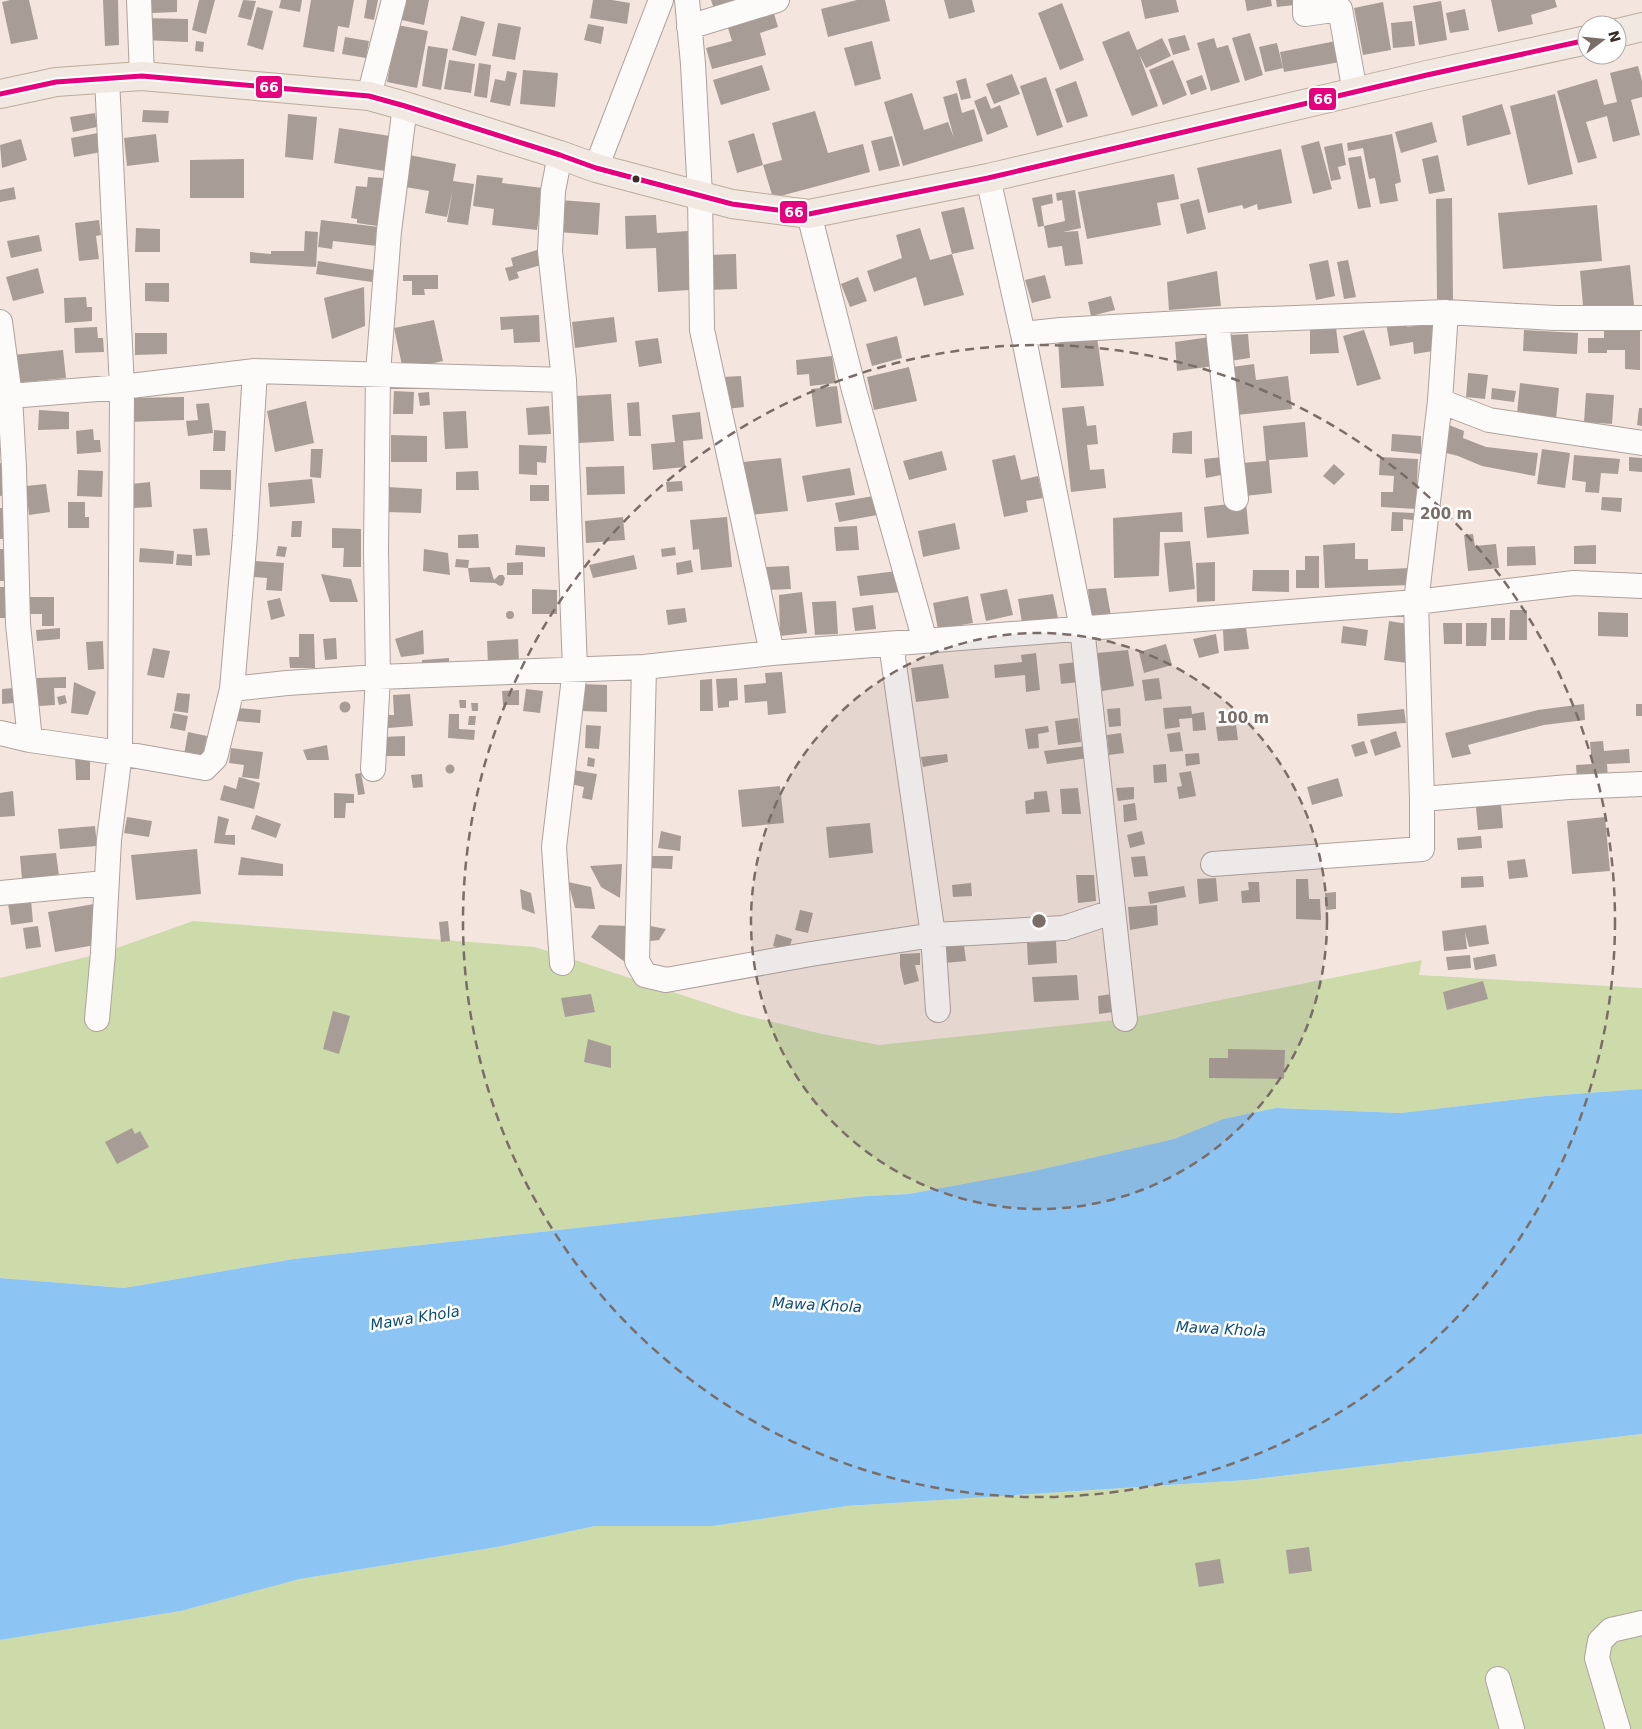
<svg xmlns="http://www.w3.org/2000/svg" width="1642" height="1729" viewBox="0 0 1642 1729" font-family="'DejaVu Sans',sans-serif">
<rect width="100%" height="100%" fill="#f4e6df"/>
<!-- green -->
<path fill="#cddbab" d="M193 921 535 947 740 1014 822 1034 879 1045 1125 1019 1422 960 1419 975 1642 988V1089L1546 1096 1401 1113 1276 1108 1223 1119 1174 1139 1034 1171 908 1194 867 1196 294 1259 124 1288 0 1278V978L103 953Z
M1642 1434V1729H0V1640L181 1611 300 1579 497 1547 595 1526H713L847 1506 1247 1480Z"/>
<!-- water -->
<path fill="#8cc5f3" d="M1642 1089V1434L1247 1480 847 1506 713 1526H595L497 1547 300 1579 181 1611 0 1640V1278L124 1288 294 1259 867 1196 908 1194 1034 1171 1174 1139 1223 1119 1276 1108 1401 1113 1546 1096Z"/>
<!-- building -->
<path fill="#a89c97" d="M10 0H29L38 39 11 44 2 2Z
M103 0H118L119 45 105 46Z
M152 0H177V12L152 13Z
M199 0H215L206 34 192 30Z
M243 0 256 1 251 20 238 17Z
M281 0H302L300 12 279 8Z
M311 0H354L349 28 338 26 334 52 303 47Z
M367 0H378L374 20 364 18Z
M400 0H429L424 25 397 19Z
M593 0H612L630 3 627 24 590 18Z
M711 0H743L714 9Z
M857 0H885L890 21 828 37 821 9Z
M944 0H972L975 12 949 19Z
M1141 0H1176L1179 12 1145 19Z
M1245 0H1271L1272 6 1247 11Z
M1276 0H1302V4L1277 7Z
M1491 0H1555L1557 7 1531 15 1533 24 1498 32Z
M1441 1 1447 40 1419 45 1413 6Z
M1383 2 1391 50 1363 55 1354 8Z
M1062 3 1084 60 1060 70 1038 13Z
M257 7 273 11 263 50 247 45Z
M1465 9 1469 30 1450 33 1446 13Z
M773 10 778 27 760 33 766 55 712 69 706 48 732 41 727 25Z
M461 16 485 22 476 56 452 50Z
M144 18 188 19V42L143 40Z
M1412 21 1415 46 1393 48 1391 23Z
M498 23 521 27 515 60 492 56Z
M588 24 604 27 601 44 584 40Z
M398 25 428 31 417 88 387 82Z
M1129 31 1137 50 1162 38 1171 56 1146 68 1139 54 1158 106 1132 116 1102 42Z
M1250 33 1263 75 1245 81 1232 38Z
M1185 35 1190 50 1173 55 1168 39Z
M345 37 369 41 366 58 342 54Z
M1214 38 1217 48 1228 45 1240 82 1211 91 1197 43Z
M196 41 204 42 203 52 195 51Z
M872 41 881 79 855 86 844 48Z
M1336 41 1340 62 1284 72 1280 52Z
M1277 43 1283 68 1265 72 1259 47Z
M428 46 448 49 441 90 422 86Z
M449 60 475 64 471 93 444 89Z
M1173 60 1187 95 1163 105 1149 70Z
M479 63 491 65 487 98 474 96Z
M762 65 770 90 721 105 713 80Z
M1638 66 1642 81V97L1631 100 1640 135 1613 142 1607 116 1586 122 1597 158 1578 163 1557 91 1597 79 1604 105 1617 102 1610 73Z
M523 70 558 73 555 107 520 104Z
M507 71 517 73 510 106 490 102 495 79 505 81Z
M1012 74 1020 94 994 104 986 84Z
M1202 75 1207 89 1191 95 1186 81Z
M1046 77 1063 127 1037 136 1020 86Z
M966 78 971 98 961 100 956 81Z
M1076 81 1088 116 1067 123 1055 89Z
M912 93 924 130 948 122 954 138 943 97 957 93 962 113 974 109 983 141 903 166 884 102Z
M1555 94 1573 174 1528 185 1510 106Z
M986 96 991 109 1000 105 1008 127 987 135 974 101Z
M1502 104 1511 134 1467 146 1462 116Z
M143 110 169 111 168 123 142 122Z
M815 111 828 153 863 144 870 172 773 198 763 165 782 160 772 123Z
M95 113 97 127 73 132 70 117Z
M288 114 317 117 313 160 285 157Z
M1432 122 1437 142 1401 153 1395 132Z
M339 128 390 136 385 171 334 163Z
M98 133 101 152 74 157 71 138Z
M754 133 763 165 737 173 728 141Z
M156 134 159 162 127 166 124 138Z
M1392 134 1401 182 1395 184 1398 201 1380 204 1375 178 1369 179 1363 148 1348 151 1347 143Z
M892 136 900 166 879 171 871 141Z
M21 139 27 160 2 168 0 145Z
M1319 141 1332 189 1313 194 1301 146Z
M1342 143 1346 165 1338 167 1341 179 1331 181 1324 147Z
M1281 149 1292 203 1258 210 1257 204 1244 209 1242 205 1208 213 1197 168Z
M404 154 456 164 453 181 474 184 468 225 447 222 453 189 447 217 425 213 429 191 399 186Z
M1438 155 1445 191 1429 194 1422 159Z
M1361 156 1371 207 1358 209 1348 158Z
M244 159V198H190V160Z
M1174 174 1179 199 1157 203 1161 225 1087 239 1078 192Z
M477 175 503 178 502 183 543 188 537 230 492 225 494 209 473 206Z
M368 177 383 178 377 226 357 223V219L351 218 356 186 367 187Z
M14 187 16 199 0 202V190Z
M1075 190 1081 228 1063 232 1078 231 1083 264 1065 266 1062 246 1048 248 1044 226 1065 221 1062 200 1057 201 1056 193Z
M1052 194 1053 203 1041 206 1044 226 1038 227 1032 198Z
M1452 198 1453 301 1437 299 1436 199Z
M1199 199 1206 229 1187 234 1180 204Z
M560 200 600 203 598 235 558 232Z
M1597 205 1602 261 1503 269 1498 213Z
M964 207 974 249 952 254 941 212Z
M656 215 657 233 688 231 690 290 658 292 656 248 626 249 625 216Z
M99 220 101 235 96 236 99 259 79 261 75 223Z
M321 220 379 227 377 246 333 241 332 249 318 247Z
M136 228 160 229V252H135Z
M920 228 930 260 952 254 964 295 924 306 916 277 874 292 867 271 902 258 896 235Z
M305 231 318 232 316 267 250 263V252L271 254V251H304Z
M39 235 42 251 11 258 7 241Z
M537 250 541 265 517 272 519 278 509 281 505 268 513 266 511 258Z
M736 254 737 289 708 290 707 255Z
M1328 260 1335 296 1316 300 1309 264Z
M1348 260 1356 297 1344 299 1337 262Z
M318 261 374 270 372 282 316 274Z
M1630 265 1634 305 1583 306 1580 271Z
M38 268 44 293 13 301 6 277Z
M1217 271 1221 306 1169 310 1167 282Z
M403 275H438V289H424L425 295H412V281H403Z
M1045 275 1051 298 1032 303 1025 280Z
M858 277 867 301 850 307 841 284Z
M145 283H169V302L145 301Z
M364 287 365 326 332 339 324 298Z
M1111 296 1115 310 1091 316 1088 302Z
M86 297 87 307H92V321L65 323 64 298Z
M539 315 540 342 514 343 513 329 501 330 500 317Z
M614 317 617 342 575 348 572 322Z
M1406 319 1407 327 1435 323 1440 350 1414 354 1413 342 1390 346 1386 323Z
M434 320 443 361 403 370 394 328Z
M1604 326H1640V370L1625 369V350H1607V353H1588V338H1604Z
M97 327 98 338H103L104 352 75 353 74 328Z
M1336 328 1339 353 1310 354V330Z
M1364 330 1381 379 1357 386 1343 336Z
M1524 330 1578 333 1577 354 1523 351Z
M135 333H167V354L135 355Z
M1248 334 1250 358 1230 361 1229 335Z
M897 336 902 358 872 366 866 344Z
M1097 337 1104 386 1061 388 1058 339Z
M1210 337 1214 366 1177 371 1175 342Z
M658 338 662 363 639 367 635 341Z
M63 350 66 378 15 383 13 355Z
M832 356 836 383 810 386 809 374 797 375 796 360Z
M1254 364 1256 380 1288 376 1292 409 1237 415 1232 367Z
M909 367 917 401 874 410 867 377Z
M1468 373 1488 375 1485 399 1466 397Z
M741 376 744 407 726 409 723 377Z
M1520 383 1559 388 1556 419 1517 414Z
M837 386 842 423 816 427 811 389Z
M1492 388 1516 391 1514 402 1491 399Z
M394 391 414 392 413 414H393Z
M429 392 430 405 420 406 418 393Z
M1586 393 1614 395 1612 424 1584 422Z
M611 394 614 441 579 443 576 396Z
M184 397V420L128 422 127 398Z
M306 401 314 443 275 452 267 411Z
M639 402 641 436H629L627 403Z
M209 403 213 433 188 436 186 421 198 420 196 404Z
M549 406 551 434 528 435 526 408Z
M1084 406 1087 426 1096 425 1098 444 1087 445 1090 470 1104 469 1106 488 1071 492 1062 408Z
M1639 408H1642V426L1637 425Z
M39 410 69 412V429L38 430Z
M466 411 468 448 445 449 443 412Z
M700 412 703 439 683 441 685 467 653 470 651 444 675 442 672 415Z
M1305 422 1308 457 1269 460 1272 493 1245 496 1242 463 1266 461 1263 426Z
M1449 425 1464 431 1463 438 1486 447 1538 453 1535 476 1482 466 1458 456 1442 452Z
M93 429 94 440H100L101 452 77 454 76 431Z
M214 430 226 431 225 451H213Z
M1192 431V454L1172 453 1173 433Z
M1392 434 1421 436V454L1391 451Z
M391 435 427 436V462H391Z
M519 445 547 446 546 463 537 462V475L519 474Z
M311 449H323L321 478 310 477Z
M1542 449 1570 453 1565 488 1537 484Z
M942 451 947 470 909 480 903 461Z
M1015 455 1021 480 1038 476 1043 498 1026 501 1028 512 1004 517 992 460Z
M1574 455 1620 459 1618 474 1601 473 1599 493 1585 492 1586 482 1572 480Z
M1222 457 1226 474 1206 478 1204 459Z
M1380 457 1418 459 1416 509 1381 507V492H1393L1394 476 1379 475Z
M1629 457 1642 458V472L1629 471Z
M781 458 788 511 750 515 743 462Z
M0 463H4L7 495 0 496Z
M1334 464 1345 474 1334 485 1323 476Z
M624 466 625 494 587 495 586 467Z
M850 468 855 495 807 502 802 476Z
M78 470 103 471 102 497 77 496Z
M200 470H231V490L200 489Z
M478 471 479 490H456V472Z
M312 479 315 503 270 507 268 483Z
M682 481 683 491 667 492 666 482Z
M150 482 152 507 133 508 131 484Z
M46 484 50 512 29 515 26 486Z
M530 485H549V501H530Z
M387 487 422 489 421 513 386 512Z
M873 496 877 515 839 522 835 503Z
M1602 497 1622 498 1621 512 1601 510Z
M68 502H85V517H89V528H68Z
M1246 502 1249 534 1207 538 1204 507Z
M0 508H6L5 539H0Z
M1182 512 1183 532H1160L1159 576 1114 578 1113 518Z
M1392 512 1414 513 1413 520 1403 519V531H1391Z
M623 517 625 540 586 543 585 521Z
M727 517 732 567 701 570 699 549 693 550 690 520Z
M292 521H302L301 537H291Z
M955 523 960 549 923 557 918 531Z
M857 526 859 550 836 551 834 527Z
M207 528 210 555 196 556 193 529Z
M332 528 361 529V567H343L344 548H332Z
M478 534 479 548H458V535Z
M1473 534 1475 546 1496 544 1499 568 1468 571 1464 535Z
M1190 541 1195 589 1169 592 1164 543Z
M1355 543V559H1368V570L1410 568V585L1325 588 1323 545Z
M516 545 545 547V557L515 555Z
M1596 545V564H1574V546Z
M278 546 287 547 285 557 276 556Z
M1535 546 1536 565 1507 566V547Z
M675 547 676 555 662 557 661 549Z
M140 548 174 551 173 564 139 562Z
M0 549H8L7 581H0Z
M424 549 448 553 450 575 423 571Z
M177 554 192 555V566L176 565Z
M634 555 637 569 593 578 589 565Z
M1305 556H1319V588H1296V570H1305Z
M456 559 469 560 468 568 455 567Z
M691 560 693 572 677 575 676 563Z
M254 561 284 563 282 591 266 590 267 578 253 577Z
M523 562V575H507V563Z
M1215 562V601L1197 602 1196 563Z
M789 566 791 589 766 590 765 567Z
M490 567 494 580 499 575H503L505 578 503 585 500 586 495 583 470 582 468 568Z
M1253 570H1289V592L1252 591Z
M897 571 901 592 860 596 857 576Z
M321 574 351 579 358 602H330Z
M0 587H8L7 618H0Z
M1106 588 1111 616 1091 618 1088 589Z
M532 589 557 590V614H532Z
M1007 589 1013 615 986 621 980 594Z
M802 592 807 633 780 636 779 595Z
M1053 594 1058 618 1022 623 1018 599Z
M968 596 973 623 938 629 933 603Z
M30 597H54V626H42V614H30Z
M280 598 285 616 271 620 267 601Z
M836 601 838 634 815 635 812 602Z
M873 605 876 629 855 631 852 608Z
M685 608 687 622 668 625 666 610Z
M1510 610H1527V640H1509Z
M506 615a4 4 0 1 1 8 0a4 4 0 1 1-8 0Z
M1598 612 1628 613V637L1598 636Z
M1491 618H1505V640H1491Z
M1389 621 1408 624 1405 644 1410 645 1407 663 1384 660Z
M1443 623H1462V644H1444Z
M1466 623H1487L1486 646H1466Z
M1343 626 1368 630 1366 646 1341 643Z
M60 628V639L37 641 36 630Z
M1246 628 1249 649 1224 651 1223 630Z
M423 630 424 654 401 657 395 639Z
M299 634H314L315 668H290L289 657H299Z
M1216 634 1219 653 1199 658 1193 639Z
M336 638 337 659 325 660 323 639Z
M518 639 519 663 488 664 487 641Z
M103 641 104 669 88 670 86 642Z
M1166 644 1172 665 1144 673 1139 652Z
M153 648 170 651 164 678 147 675Z
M1128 650 1134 686 1102 691 1097 653Z
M1036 653 1040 690 1026 692 1025 675 995 678 994 665 1022 662 1021 655Z
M449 658V667L422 669V660Z
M1078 662 1079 682 1061 684 1059 664Z
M943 664 949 698 916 702 911 668Z
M782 672 786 713 768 715 767 701 745 703 744 685 766 683 765 673Z
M66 677V688H54L55 705 38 706 37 678Z
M737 678 738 700 729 701V707L718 708 716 679Z
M1159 678 1162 699 1145 701 1142 680Z
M712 679 713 711H700V680Z
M74 682 96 692 88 715 71 713Z
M581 684 607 685V712L581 711Z
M14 688V703L2 704V689Z
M526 689 543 691 540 713 523 711Z
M519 690V705H503L502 691Z
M177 693 190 694 188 713 174 711Z
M410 694 413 726 388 728 387 715H394L393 695Z
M65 695 67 703 59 705 57 697Z
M459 700H466V708H460Z
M339.5 707a5.5 5.5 0 1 1 11 0a5.5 5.5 0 1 1-11 0Z
M471 703H478V711H472Z
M1584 704 1585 720 1544 725 1468 745 1471 754 1452 758 1445 733 1538 710Z
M1636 704H1642V716H1636Z
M1191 706 1192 714 1204 712 1206 730 1193 731 1192 718 1179 719 1180 727 1165 729 1163 708Z
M238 708 261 710 260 723 237 721Z
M1120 708 1121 726 1109 727 1107 709Z
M1404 709 1406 723 1358 726 1357 714Z
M173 713 188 716 185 731 170 728Z
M449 714H459V729L475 730 474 740 448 738Z
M469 716H476L475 725H468Z
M1078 718 1081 742 1058 745 1055 721Z
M586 725 601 726 599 749 585 748Z
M1236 725 1238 740 1218 741 1216 727Z
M1048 726 1049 732 1038 734 1039 748 1028 749 1025 729Z
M1396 731 1401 747 1375 756 1370 740Z
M188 732 207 736 202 759 184 755Z
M1180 732 1183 751 1170 752 1167 734Z
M1121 733 1124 753 1109 755 1107 735Z
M405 736V756H383V737Z
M1364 741 1368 753 1355 757 1351 745Z
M1603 741 1604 751 1629 749 1630 763 1607 764 1608 778 1577 781 1576 765 1592 764 1590 742Z
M327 745 329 760H307L303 750Z
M1086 746 1088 758 1047 764 1044 751Z
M231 748 263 752 259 779 242 777 244 765 229 763Z
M1199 753 1200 764 1186 766 1185 754Z
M947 754 948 762 923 767 921 757Z
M90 756V780H76L75 757Z
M588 757 595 759 594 767 587 766Z
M1166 764 1167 782 1154 783 1153 765Z
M445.5 769a4.5 4.5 0 1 1 9 0a4.5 4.5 0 1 1-9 0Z
M573 770 597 774 592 800 582 798 584 787 571 784Z
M1191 771 1196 796 1179 799 1177 787 1182 786 1179 773Z
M361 773 365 794 358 795 355 774Z
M422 774 423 787 413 788 411 775Z
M239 777 260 783 254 809 220 800 224 785 236 789Z
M1338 778 1343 796 1312 805 1307 787Z
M780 786 784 823 742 827 738 790Z
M1134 787V799L1118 801 1116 788Z
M1078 788 1081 814H1062L1060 789Z
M13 791 15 816 0 817V793Z
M1047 791 1050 812 1026 814 1025 801 1034 799V792Z
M334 793 354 794V803H346L345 818H334Z
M1135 803 1137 820 1124 822 1123 805Z
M1501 804 1503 828 1478 830 1476 807Z
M256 815 281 824 276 838 251 829Z
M218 816 229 819 225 835H235V845L214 843Z
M127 817 152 821 149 837 124 833Z
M1605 817 1610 871 1572 874 1567 821Z
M870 823 873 853 829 858 826 827Z
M95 826 97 846 60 849 58 829Z
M661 831 681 836 680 851 658 848Z
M1142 831 1145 844 1130 848 1127 835Z
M1481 836 1482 848 1458 850 1457 838Z
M197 849 201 894 136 900 131 855Z
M56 853 59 876 22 879 20 856Z
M651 856H673L672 869 651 868Z
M1145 856 1148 876 1134 877 1131 857Z
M241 857 283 864V876L238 875Z
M1525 859 1528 877 1509 879 1507 861Z
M622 864 620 898 601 887 590 866Z
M1076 875H1094L1096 901 1078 903Z
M1483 876 1484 887 1461 888V877Z
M1216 878 1218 901 1199 904 1197 879Z
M1296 879H1308L1309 899H1320L1321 920 1296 919Z
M568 882 591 887 595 909 575 908Z
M1248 882H1259L1260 902 1242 903 1241 891 1249 890Z
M971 883 972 896 953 897 952 885Z
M1184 886 1186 897 1150 904 1148 892Z
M520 889 531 893 535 914 522 909Z
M1336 892V909L1326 910 1325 893Z
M31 900 33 922 11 925 8 903Z
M94 904 101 944 55 952 48 912Z
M1157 905 1158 925 1130 930 1128 907Z
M800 910 813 913 808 933 795 930Z
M448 921 450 941 441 942 439 922Z
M599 925 630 926 629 965 591 937Z
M645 925 666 929 659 940 642 942Z
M1486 925 1489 944 1469 947 1465 932 1467 949 1444 951 1442 931Z
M38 926 41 947 26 949 23 928Z
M776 934 792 939 789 950 773 946Z
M1056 941 1057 963 1028 965 1027 943Z
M943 945H964L966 961 944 963Z
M920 953V965H915L919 981 904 985 900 966V954Z
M1495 954 1497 966 1475 970 1473 958Z
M1470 955 1471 968 1448 970 1446 957Z
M1077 975 1079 1000 1034 1002 1032 977Z
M1483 981 1488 999 1447 1010 1443 992Z
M591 994 595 1012 565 1017 561 998Z
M1112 994 1113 1012 1099 1014 1098 996Z
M333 1011 350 1016 339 1054 323 1049Z
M588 1039 611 1046V1068L584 1062Z
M1228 1049 1285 1050 1284 1079 1209 1078V1058H1228Z
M132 1128 135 1134 140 1131 149 1147 117 1164 105 1142Z
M1309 1547 1312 1571 1289 1574 1286 1550Z
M1220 1559 1224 1583 1199 1587 1195 1563Z"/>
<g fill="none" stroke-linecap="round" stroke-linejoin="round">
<!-- minor casing -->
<g stroke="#ada19c" stroke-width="26">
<path id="minor" d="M139 0 142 76
M687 0 693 64 700 195 702 330 772 653
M1305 0V14L1340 9 1355 92
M689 27 777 0
M369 96 394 0
M560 155 553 191 550 251 564 380 575 669 554 847 562 963
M596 168 661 0
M988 178 1023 334 1082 628 1125 1019
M809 214 854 390 925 641
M1446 312 1440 401 1416 602 1422 799 1569 787 1642 784
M1217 321 1236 499
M0 322 10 396 122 387 255 371 564 380
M1023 334 1061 330 1217 321 1446 312 1555 318H1642
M0 396H10L14 468 18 624 30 740
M1440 401 1489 420 1642 443
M891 644 933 935 1064 928 1112 912
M644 667 637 961 645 975 666 980 811 954 933 935 938 1010
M232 689 287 683 378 677 644 667 772 653 1416 602 1574 583 1642 586
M0 733 30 740 120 753 205 768 215 758 232 689 245 536 255 371
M373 769 378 677 376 550 378 373 389 231 405 106
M1213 864 1422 849V799
M0 893 105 883
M97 1019 103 953 109 840 120 753 122 387 107 79
M1498 1679 1512 1729
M1618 1729 1597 1658 1600 1641 1611 1630 1642 1623"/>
</g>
<!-- major casing -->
<g stroke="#bdac9b" stroke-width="30">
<path id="major" d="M1617 33 1642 27
M0 94 56 82 142 76 369 96 405 106 560 155 596 168 732 204 809 214 988 178 1427 75 1587 40"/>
</g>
<!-- minor -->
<use href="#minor" stroke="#fdfbfa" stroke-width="24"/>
<!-- major -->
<use href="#major" stroke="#f1e9e1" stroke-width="28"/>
<!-- bus-1 casing -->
<g stroke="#fff" stroke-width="9">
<path id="bus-1" d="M0 94 56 82 142 76 369 96 405 106 560 155 596 168 732 204 809 214 988 178 1427 75 1587 40"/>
</g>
<!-- bus-1 -->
<use href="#bus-1" stroke="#e5007d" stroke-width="5"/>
</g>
<!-- distance rings -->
<circle cx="1039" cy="921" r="288" fill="#7a6d67" fill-opacity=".12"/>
<g fill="none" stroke="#7a6d67" stroke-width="2.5" stroke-dasharray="9 6">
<circle cx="1039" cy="921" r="288"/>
<circle cx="1039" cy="921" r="576"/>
</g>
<!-- markers -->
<circle fill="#382c27" stroke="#fff" stroke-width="2" cx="636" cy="179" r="4.5"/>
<g text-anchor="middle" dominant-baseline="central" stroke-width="5" stroke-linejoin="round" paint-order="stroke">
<!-- water labels -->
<g font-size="15" font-style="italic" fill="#094d78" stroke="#fff">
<text transform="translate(817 1305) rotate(3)">Mawa Khola</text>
<text transform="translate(415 1318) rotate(-9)">Mawa Khola</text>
<text transform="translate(1221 1329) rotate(3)">Mawa Khola</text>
</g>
</g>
<circle cx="1039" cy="921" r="8" fill="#7a6d67" stroke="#fff" stroke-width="2.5"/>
<g font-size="15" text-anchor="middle" font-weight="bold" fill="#7a6d67" stroke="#fff" stroke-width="5" stroke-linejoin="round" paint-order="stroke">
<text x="1446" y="519">200 m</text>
<text x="1243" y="723">100 m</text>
</g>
<g stroke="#fff" stroke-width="2">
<rect x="255" y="75" width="28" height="24" rx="5" fill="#e5007d"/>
<rect x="1308" y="87" width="29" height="24" rx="5" fill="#e5007d"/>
<rect x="779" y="200" width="29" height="24" rx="5" fill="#e5007d"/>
</g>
<g font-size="14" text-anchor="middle" font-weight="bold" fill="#fff">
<text x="269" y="92">66</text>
<text x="1323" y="104">66</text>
<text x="794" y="217">66</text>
</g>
<!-- north arrow -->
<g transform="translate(1602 40) rotate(74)"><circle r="24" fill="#ffffff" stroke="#afaba9"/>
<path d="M0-4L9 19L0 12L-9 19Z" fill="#7a6d67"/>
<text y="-8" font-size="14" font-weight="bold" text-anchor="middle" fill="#382c27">N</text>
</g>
</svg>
